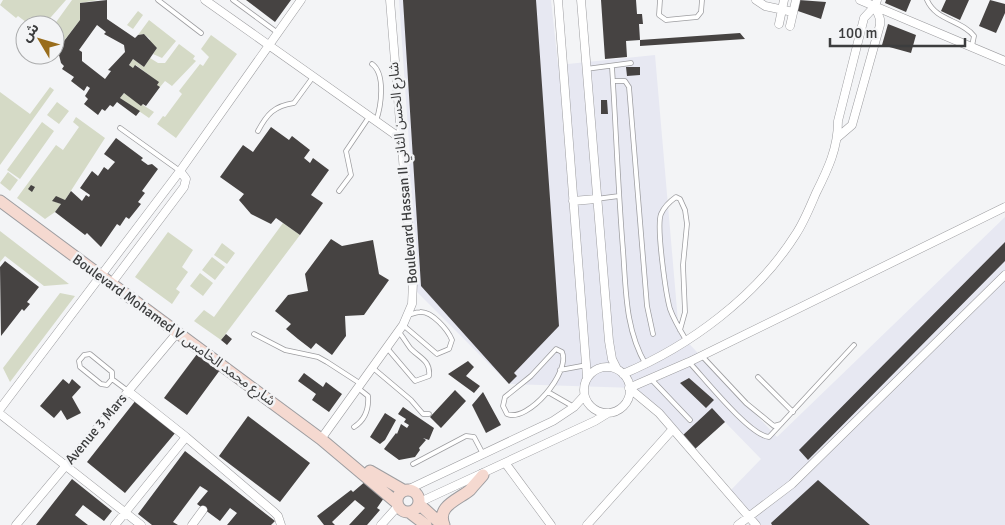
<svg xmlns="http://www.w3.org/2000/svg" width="1005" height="525" viewBox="0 0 1005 525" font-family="Signika,'Noto Sans Arabic',sans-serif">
<rect width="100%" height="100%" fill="#f3f4f6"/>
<!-- built -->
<path fill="#e7e8f2" d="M399 0H551L558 65 655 55 679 333 777 437 1005 217V525H748L756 520 728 493 761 459 725 422 682 436 636 388 509 384 414 289 403 165 410 158Z"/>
<!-- green -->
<path fill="#d5dac6" d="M3 0H66L44 25H30L18 16 16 18 0 5Z
M72 0H98L80 3V20L59 47 55 43 54 25Z
M138 11 143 15 133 29 127 25Z
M149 20 176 41 162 58 153 54 157 48 149 41 150 39 144 34 138 35Z
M211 35 237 54 176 138 157 124 163 116 165 117 182 94 179 91 200 64 203 66 209 57 201 49Z
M179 44 195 56 193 59 196 61 172 86 165 81 160 87 157 85 158 82 136 65 133 68 129 65 133 59 144 67 150 58 158 63H165Z
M50 87 54 90 0 165V92L30 114Z
M124 93 154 112 149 118 120 98Z
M57 102 69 111 59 124 47 115Z
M76 117 105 138 65 200 53 201 61 204 55 212 45 219 17 198 56 145 63 150 79 127 73 122Z
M42 122 54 131 20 179 7 170Z
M8 172 18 180 10 191 0 183Z
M283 223 300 235 221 340 194 321 204 310 214 317Z
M0 231 69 284 44 286 5 256 0 262Z
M168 232 193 250 182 267 188 272 176 289 180 292 172 304 135 277Z
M222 243 235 253 227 264 214 255Z
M212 257 225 267 215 280 202 270Z
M200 273 213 283 203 296 190 286Z
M60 293 75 296 10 382 3 368Z"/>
<!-- building -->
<path fill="#464342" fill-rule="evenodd" d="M107 0V19L135 38 138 35 144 34 157 48 144 67 133 59 129 65 133 68 135 65 159 82 157 85 160 87 146 106 143 104 141 106 124 93 120 98 140 111 136 116 117 102 113 107 110 105 105 111 102 109 98 115 84 104 88 99 85 96 90 88 87 86 84 91 71 81 74 77 62 69 64 66 61 63 59 55 61 51 58 49 80 20V3ZM97 25 106 32 104 34 124 45 125 52 108 70 111 71 105 79 82 61V52L79 50Z
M246 0H291L275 22Z
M403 0H536L559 326 514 373 517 376 509 384 421 286Z
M601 0H636L637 14H642L643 24H639L640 40 626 41 627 57 605 59Z
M799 0 826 2 821 19 795 10Z
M886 0H911L906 12 885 3Z
M946 0H969L960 20 941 11Z
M990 0 1005 4V13L996 33 979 26Z
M888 24 916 35 911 53 882 45Z
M740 33 745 39 640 46V40Z
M626 67H640V75L627 76Z
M601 100H607L608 114H601Z
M271 127 289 140 292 136 310 150 304 158 310 163 313 158 329 170 311 195 323 203 300 235 276 218 271 224 251 214 239 200 244 194 220 177 243 145 253 152Z
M116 138 143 158 141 160 148 165 152 164 158 169 142 191 145 193 138 202 141 204 129 219 126 217 120 226 117 224 101 247 87 233 85 235 55 212 61 204 52 201 56 196 65 200 71 191 82 201 86 195 89 197 90 195 80 188 92 171 98 176 104 167 108 170 115 162 104 154Z
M31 185 35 187 32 192 28 189Z
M331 239 342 246 373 240 379 274 389 280 364 315 345 316 346 336 332 355 316 343 311 349 298 339 286 329 291 324 275 311 288 295 308 291 305 274Z
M1005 242V261L808 460 799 450Z
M5 261 39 287 27 302 30 304 24 311 22 309 1 336 0 267Z
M226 334 232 339 227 345 221 340Z
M197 354 220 370 187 415 164 398Z
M468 361 474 367 466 376 480 386 474 393 448 374Z
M304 373 323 387 326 382 342 394 329 412 312 400 316 394 298 381Z
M689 378 714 400 706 408 680 383Z
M63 379 69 384 72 379 81 387 72 397 81 413 67 420 61 410 54 418 40 406Z
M455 390 466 401 441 428 430 417Z
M483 392 501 425 486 433 472 405Z
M136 400 176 432 125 493 87 462Z
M403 407 434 428 429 440 423 438 426 440 419 448 420 450 415 457 399 460 384 449 396 433 397 434 401 424 407 428 409 425 404 422 406 419 398 414Z
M712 408 725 422 695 449 682 436Z
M385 413 396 420 385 440 380 444 370 437Z
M248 416 310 463 280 502 219 456Z
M185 451 275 521 271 525H227L237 513 230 508 220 521 197 504 208 491 200 486 173 522 178 525H152L138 514Z
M72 479 112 511 104 521 83 505 75 515 88 525H36Z
M367 480 386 495 377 508 380 510 367 525H349L365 508 355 500 332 522 335 525H324L317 516 351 490 353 492Z
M818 480 870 525H772L771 523Z"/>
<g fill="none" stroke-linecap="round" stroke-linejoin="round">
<!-- lane casing -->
<g stroke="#9d9da0" stroke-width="5.5">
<path id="lane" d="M158 0 201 33
M233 0 278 33
M660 0 659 15 666 20 697 17 701 12 702 0
M927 0C936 21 962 20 974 36L972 46
M372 64C386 74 381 107 376 121
M612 67C616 128 618 189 623 250 626 290 625 329 646 365
M586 69 631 63
M613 81H625L629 87 647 306 653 334
M120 128 180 171
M258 131C267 114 274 106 294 103L313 77
M339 191 351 175 346 151 369 117
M596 199 619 196
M403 325 437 354 449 349 452 340C448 330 432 311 420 312 416 312 412 314 408 315
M680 330 685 312 683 265 687 224 685 210 680 199 676 197C669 202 664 207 661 214 656 226 666 295 670 309 674 320 680 330 686 340
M254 334 285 350 318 357 327 362 361 384
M387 348 415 381 429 376C431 361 420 358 411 349 407 344 403 337 399 332
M556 349 562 352C571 372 528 423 507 414L503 406 505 397 531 376Z
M90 354 112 372V379L107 385 101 384 80 367 79 361 84 355Z
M702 356 746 403 774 426 781 424
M689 362C704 378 750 436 769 437L854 345
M373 368 411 400 423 414H429
M560 370 587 365
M758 377 793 412
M112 379 128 391
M652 380 690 420
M548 392 574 407
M354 427C365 420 369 409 368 396L358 388
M413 464 466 436 474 437 483 454"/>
</g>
<!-- street casing -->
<g stroke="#9d9da0" stroke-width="9">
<path id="street" d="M205 0 400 138
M558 0 587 377
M581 0 609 341 612 359 617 369
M756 0 765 6 793 12
M860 0 1005 61
M779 24 784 0
M790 26 796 0
M838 137 852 125 880 25V19L875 6
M573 201 596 199
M111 284 184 187 186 179 180 171
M584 390a23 23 0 1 1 46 0a23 23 0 1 1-46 0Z
M623 374C690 346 757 296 796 234 804 222 810 207 816 193 828 169 838 148 838 121L864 18 875 6 877 0
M629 388 689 362 1005 207
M629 388 659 413 756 525
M128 391 186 437 274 512 278 516 281 525
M0 409 180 171 301 0
M0 414 141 525
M321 439 403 325 412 304 413 282 390 0
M506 464 551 525
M409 489 553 421 574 407 584 396
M420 502 595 421 608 413
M16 525 177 333
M115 525 186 437
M192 525 203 510
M381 525 398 506
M587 525 672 430
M738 525 792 484 1005 275"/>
</g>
<!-- secondary casing -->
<g stroke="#9d9da0" stroke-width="13">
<path id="secondary" d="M0 201 321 439 397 503
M370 471 403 490
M397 501a11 11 0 1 1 22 0a11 11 0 1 1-22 0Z
M419 504 442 525
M409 512 426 525
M444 525C436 506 458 500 470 490 474 485 479 480 483 475"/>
</g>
<!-- lane -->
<use href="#lane" stroke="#fff" stroke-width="4"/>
<!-- street -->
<use href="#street" stroke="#fff" stroke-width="8"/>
<!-- secondary -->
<use href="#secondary" stroke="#f5d9d0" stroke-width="11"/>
</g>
<g text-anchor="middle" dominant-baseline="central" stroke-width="5" stroke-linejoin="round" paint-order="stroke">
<!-- street labels -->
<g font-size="14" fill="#3c3d3e" stroke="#f3f4f6">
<text transform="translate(403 173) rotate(-95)">Boulevard Hassan II شارع الحسن الثاني</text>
<text transform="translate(174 330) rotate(36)">Boulevard Mohamed V شارع محمد الخامس</text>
<text transform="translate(96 429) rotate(-50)">Avenue 3 Mars</text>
</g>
</g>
<!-- north arrow -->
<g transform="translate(40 40) rotate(308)"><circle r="24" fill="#f3f4f6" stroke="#aaabac"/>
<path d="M0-4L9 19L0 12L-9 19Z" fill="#996d1c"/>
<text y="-8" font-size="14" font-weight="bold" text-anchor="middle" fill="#3c3d3e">ش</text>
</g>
<!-- scale -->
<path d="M830 38v8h135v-8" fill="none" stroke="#3c3d3e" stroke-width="2.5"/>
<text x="838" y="38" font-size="15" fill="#3c3d3e" stroke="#f3f4f6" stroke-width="4" paint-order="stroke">100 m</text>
</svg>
